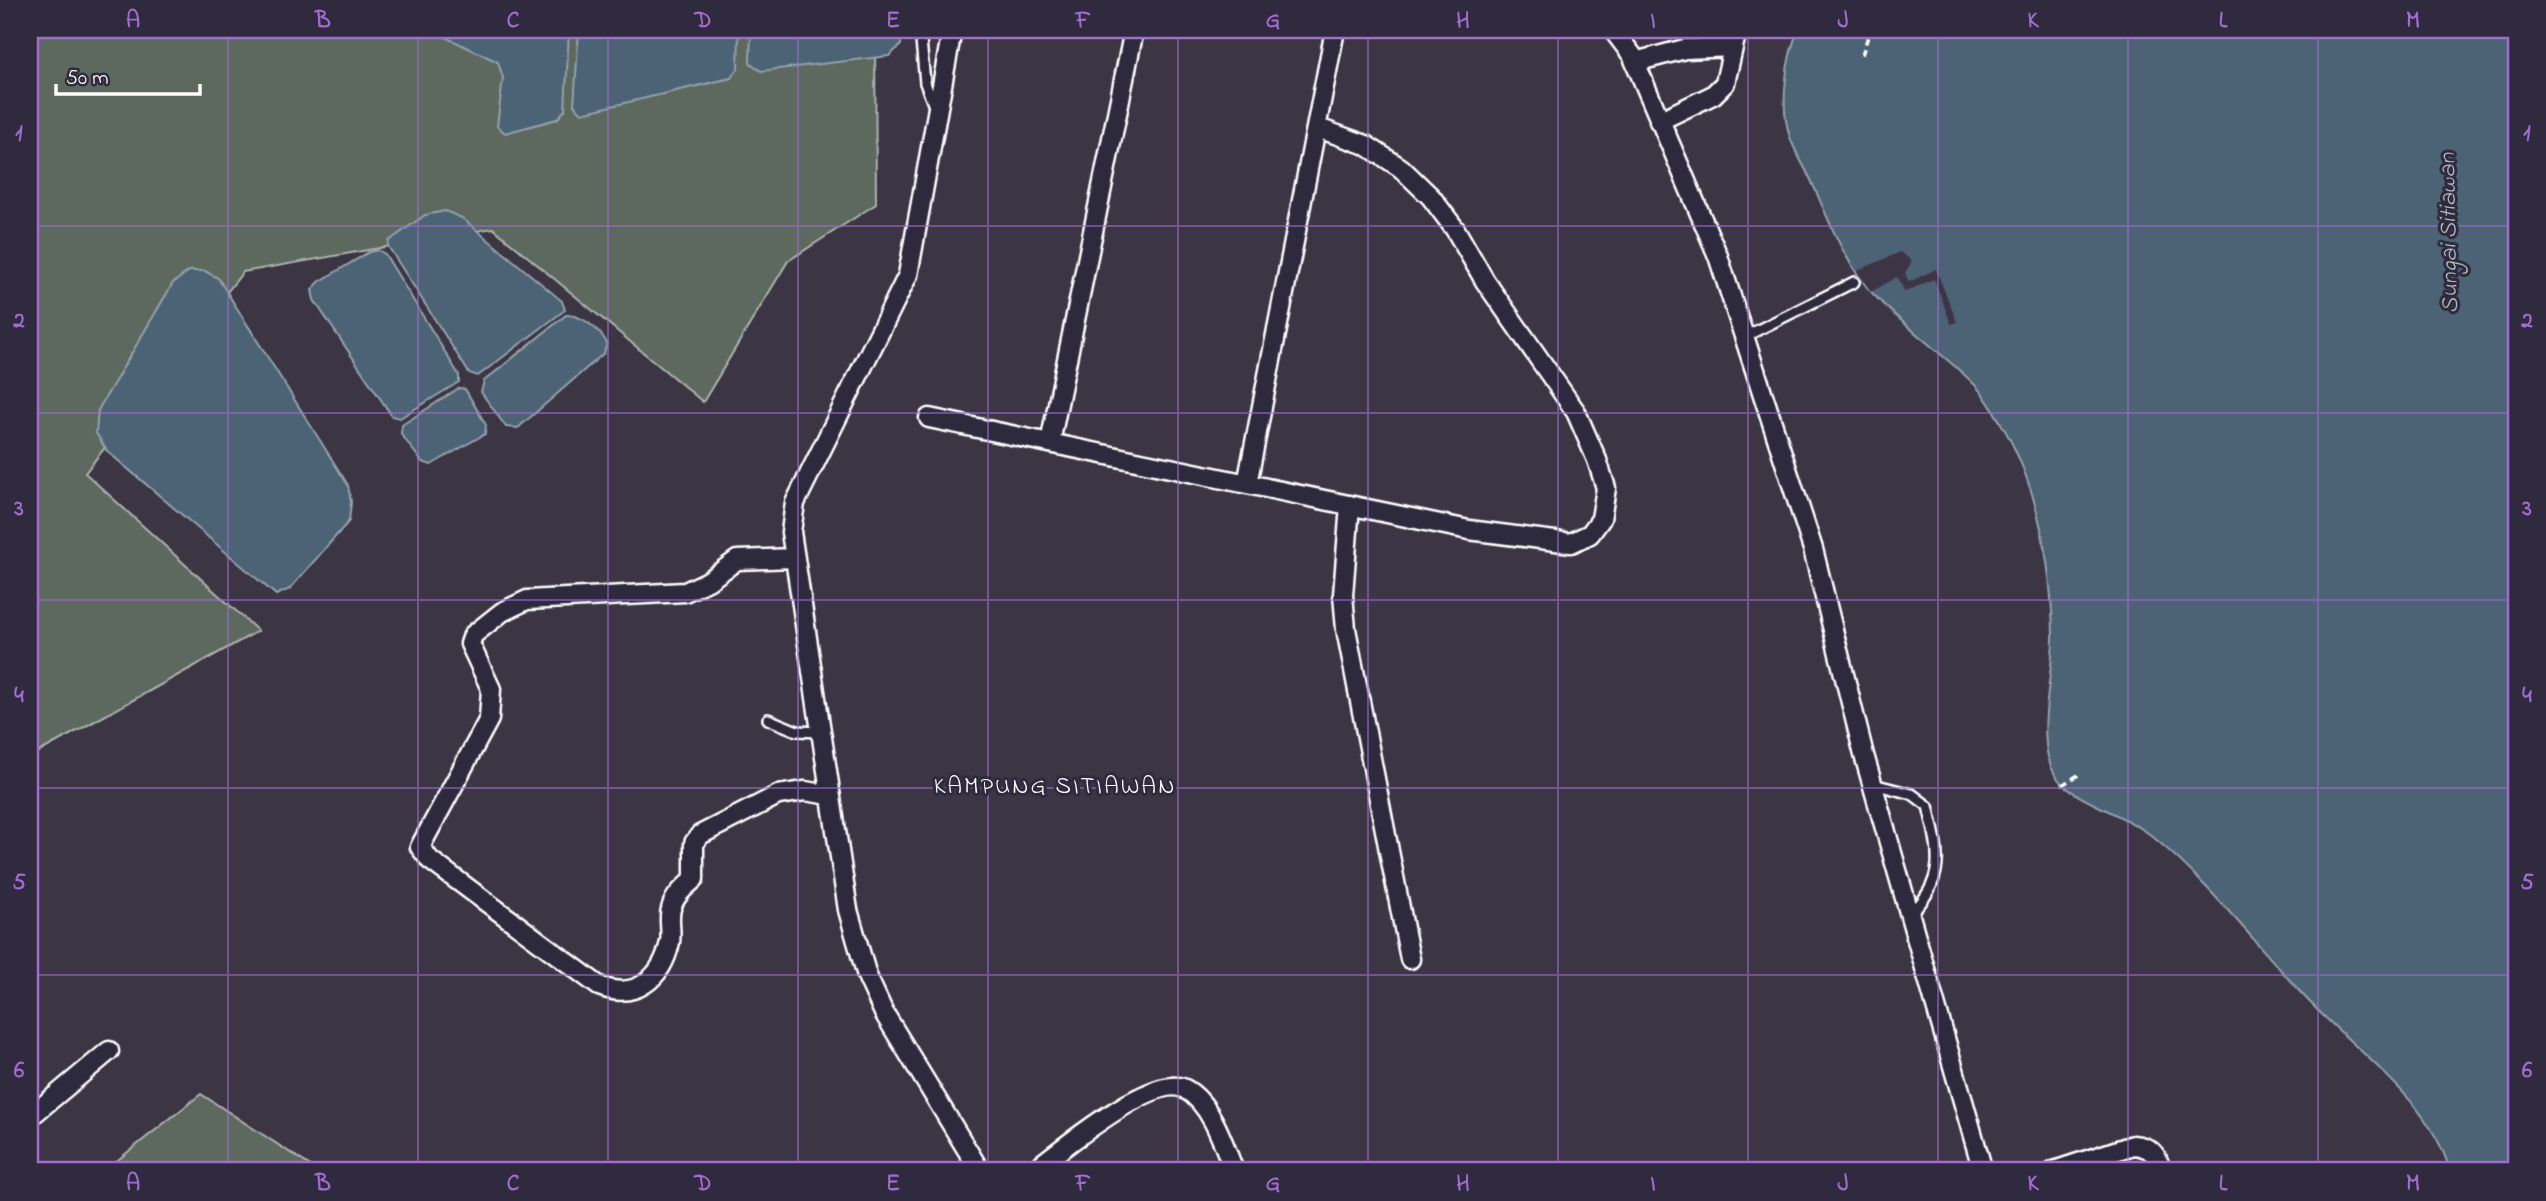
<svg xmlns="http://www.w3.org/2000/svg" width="2546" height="1201" viewBox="0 0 2546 1201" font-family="'Indie Flower',sans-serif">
<rect width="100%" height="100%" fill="#3c3544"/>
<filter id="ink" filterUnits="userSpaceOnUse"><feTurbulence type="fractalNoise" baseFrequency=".0143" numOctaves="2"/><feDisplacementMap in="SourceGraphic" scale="14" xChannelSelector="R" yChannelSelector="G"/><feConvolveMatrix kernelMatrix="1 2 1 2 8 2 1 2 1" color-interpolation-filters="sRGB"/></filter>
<g filter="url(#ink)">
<!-- green -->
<path fill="#5d695f" stroke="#aeb4af" stroke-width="2" d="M30 30H875L876 204 788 261 703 402 493 228 243 272 85 473 258 631 30 757Z
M201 1094 318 1171H104Z"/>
<!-- water -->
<path fill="#4c6475" stroke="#94a2ac" stroke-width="2" d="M437 30H569L565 110 557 119 505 133 497 126 503 78 498 62 441 35Z
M579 30H739L738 69 731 78 582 113 574 105Z
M751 30H901V45L889 56 761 71 750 63Z
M1798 30H2516V1171H2450C2429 1097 2353 1050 2303 995 2256 944 2207 881 2153 837 2129 816 2073 800 2058 779 2032 746 2054 675 2053 634 2051 564 2038 486 2002 425 1994 411 1985 395 1974 384 1942 353 1905 327 1874 295 1844 264 1828 217 1810 178 1803 164 1793 149 1789 134 1780 103 1786 59 1798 30Z
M445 211 462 218 562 301 565 310 478 376 469 373 388 246 389 241 425 215Z
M378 250 385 254 459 375V382L400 418 392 416 314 300 312 290 319 282 369 252Z
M189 271H205L218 278 348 485 351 502 349 521 290 589 276 595 107 451 96 433 98 410 173 283Z
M566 315C581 314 600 330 607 343L604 353 518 428 506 427 481 392 484 381Z
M459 388 465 389 486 425 485 434 431 465 422 462 401 434 402 425Z"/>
<!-- pier -->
<path fill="#3c3544" d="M1900 252 1912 261 1905 273 1909 282 1936 269 1957 322 1951 324 1934 279 1905 292 1897 277 1871 292 1857 271Z"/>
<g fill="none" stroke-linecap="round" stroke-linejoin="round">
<!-- service casing -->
<g stroke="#fff" stroke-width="14">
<path id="service" d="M920 30 925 83 935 109
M1744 337 1854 282
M768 719 797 731 820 732
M1873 784 1912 794 1928 806C1939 852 1947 878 1910 915"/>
</g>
<!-- minor casing -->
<g stroke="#fff" stroke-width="23">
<path id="minor" d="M952 30 908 275 795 503 791 532 848 910 867 976 884 1013 980 1171
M1613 30 1632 55 1718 256 1813 549 1864 755 1983 1171
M1635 62 1685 49 1733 47
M1659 121 1713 95 1725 83 1737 30
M929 418 1469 530 1571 543 1590 534 1601 519 1606 488 1597 460 1576 412 1485 281 1455 229 1431 197 1401 168 1366 145 1318 128
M1050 443 1134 30
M1247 484 1335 30
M1350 505 1343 595 1346 629 1410 959
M793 558 737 560 708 581 685 592 527 600 502 612 473 635 470 644 491 689 489 719 420 847 430 860 599 986C636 1001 662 978 670 942 672 931 668 919 671 909 674 896 685 887 694 879V843L700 835 778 795 805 791 830 795
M30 1117 109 1051
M1033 1171C1059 1151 1155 1072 1185 1089 1211 1103 1224 1145 1234 1171
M2054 1171 2133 1145C2151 1146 2158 1155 2161 1171"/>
</g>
<!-- path -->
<path stroke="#fff" stroke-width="3.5" stroke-dasharray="7 5" stroke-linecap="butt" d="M1862 55 1870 30
M2062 785 2080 774"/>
<!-- service -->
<use href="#service" stroke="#2f2a3d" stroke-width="9"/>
<!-- minor -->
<use href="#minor" stroke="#2f2a3d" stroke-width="18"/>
</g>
</g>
<!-- grid -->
<path fill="none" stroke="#a36bd2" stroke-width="2" stroke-opacity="0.55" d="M228 30V1171M418 30V1171M608 30V1171M798 30V1171M988 30V1171M1178 30V1171M1368 30V1171M1558 30V1171M1748 30V1171M1938 30V1171M2128 30V1171M2318 30V1171M30 226H2516M30 413H2516M30 600H2516M30 788H2516M30 975H2516"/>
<g text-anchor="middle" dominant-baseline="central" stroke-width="6" stroke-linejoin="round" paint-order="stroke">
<!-- water labels -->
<g font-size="24" font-style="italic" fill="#aeb9c1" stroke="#2f2a3d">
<text transform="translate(2450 233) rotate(-91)">Sungai Sitiawan</text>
</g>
<!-- neighbourhood labels -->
<g font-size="24" letter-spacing="2" fill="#fff" stroke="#2f2a3d">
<text x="1055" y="787">KAMPUNG SITIAWAN</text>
</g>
</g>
<!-- margin -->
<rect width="2546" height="1201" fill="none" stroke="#2f2a3d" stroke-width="77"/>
<!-- scale -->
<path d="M56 84v10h144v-10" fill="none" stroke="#ffffff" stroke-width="3.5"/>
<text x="66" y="84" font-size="21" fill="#ffffff" stroke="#2f2a3d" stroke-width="5" paint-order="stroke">50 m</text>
<rect x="38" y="38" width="2470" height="1124" fill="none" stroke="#a36bd2" stroke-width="2.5"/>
<g font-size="23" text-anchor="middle" font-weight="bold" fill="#a36bd2">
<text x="133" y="27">A</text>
<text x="323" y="27">B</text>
<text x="513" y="27">C</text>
<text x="703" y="27">D</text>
<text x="893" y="27">E</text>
<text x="1083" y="27">F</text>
<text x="1273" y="27">G</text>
<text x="1463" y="27">H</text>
<text x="1653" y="27">I</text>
<text x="1843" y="27">J</text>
<text x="2033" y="27">K</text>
<text x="2223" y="27">L</text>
<text x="2413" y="27">M</text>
<text x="19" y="140">1</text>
<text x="2527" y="140">1</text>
<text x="19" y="327">2</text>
<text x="2527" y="327">2</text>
<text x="19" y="515">3</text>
<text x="2527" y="515">3</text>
<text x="19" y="702">4</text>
<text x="2527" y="702">4</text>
<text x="19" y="889">5</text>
<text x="2527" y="889">5</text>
<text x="19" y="1077">6</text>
<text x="2527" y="1077">6</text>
<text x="133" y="1190">A</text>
<text x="323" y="1190">B</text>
<text x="513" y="1190">C</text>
<text x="703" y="1190">D</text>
<text x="893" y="1190">E</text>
<text x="1083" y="1190">F</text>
<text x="1273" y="1190">G</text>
<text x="1463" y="1190">H</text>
<text x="1653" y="1190">I</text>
<text x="1843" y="1190">J</text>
<text x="2033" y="1190">K</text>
<text x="2223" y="1190">L</text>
<text x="2413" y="1190">M</text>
</g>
</svg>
